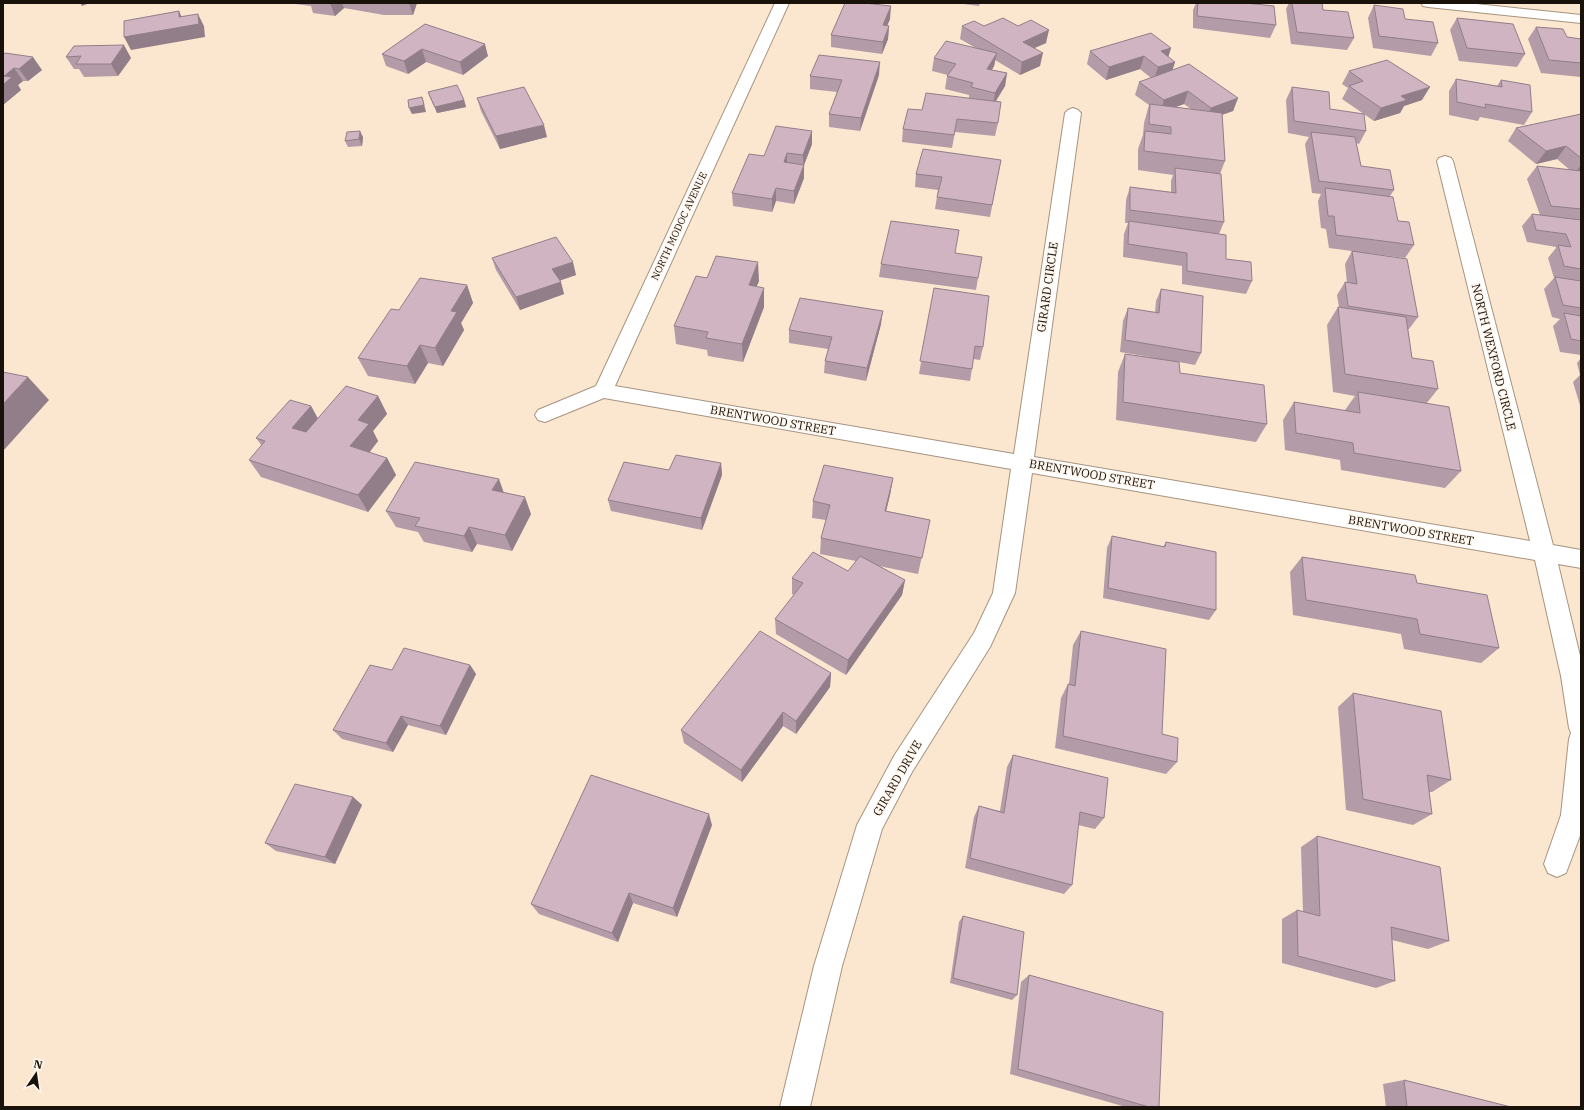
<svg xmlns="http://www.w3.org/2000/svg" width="1584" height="1110" viewBox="0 0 1584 1110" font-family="'IBM Plex Serif',serif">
<rect width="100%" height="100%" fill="#fbe6d0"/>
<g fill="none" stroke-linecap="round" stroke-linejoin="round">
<!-- street casing -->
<g stroke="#a7947f" stroke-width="2">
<path id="street" d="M775 3H789L615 386 1014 454 1065 113 1068 110 1073 108 1078 110 1081 113 1034 457 1530 541 1437 161 1439 158 1445 156 1451 158 1453 161 1553 545 1581 550V568L1558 564 1581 660V833L1566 873 1557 877 1548 873 1544 864 1561 815 1569 739 1571 733 1569 728 1561 676 1535 560 1032 473 1015 593 990 647 912 772 882 829 842 966 810 1107H780L814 966 857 825 894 756 974 633 993 593 1011 469 604 398 545 422 538 420 535 415 538 410 596 386Z
M1421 3H1467L1581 15V23L1428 7 1423 6Z"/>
</g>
<!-- street -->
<use href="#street" fill="#fff" fill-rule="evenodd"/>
</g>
<!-- wall -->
<path fill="#b39ba7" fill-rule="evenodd" d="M295 3H417L413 15H384L344 8 335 16 313 13 311 6 295 4Z
M956 3H980L979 6Z
M1132 3H1151L1150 4Z
M1196 3H1245L1276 25 1270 38 1193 28V10Z
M1289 3H1322L1323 10 1354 38 1347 50 1291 44 1286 9Z
M1374 5 1438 43 1431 56 1373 48 1368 18Z
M1457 18 1525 54 1517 67 1459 61 1450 30Z
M890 19 887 26H889L888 39 882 54 831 47V35Z
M425 24 488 56 463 75 426 62 408 74 386 66 382 54Z
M962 26H984L1046 43 1034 48 1040 66 1020 75 995 60 994 66 992 70 1007 73 1005 86 995 101 998 123 995 136 955 132 952 148 902 142 903 129 922 110 969 98V95L945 89 947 76 948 75 932 71 934 58 976 48 960 39Z
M1536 27 1567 37 1581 39V77L1541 73 1528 39Z
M74 46 131 58 118 76 84 77 79 69H74L66 57Z
M1171 48 1168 57 1175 62 1172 70 1238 98 1233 111 1222 115 1225 161 1220 174 1224 222 1219 234 1226 259 1252 281 1246 294 1182 284V266L1123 257 1124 234 1128 223H1125L1126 200 1130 187 1171 192V181L1173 175 1138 170V149L1143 135 1144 123 1149 105 1135 95 1139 82 1151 78 1140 69 1106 80 1087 64 1090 51ZM1184 104 1191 109 1175 107Z
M3 55 42 70 28 81H23L18 85 21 90 3 105Z
M1349 71 1422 100 1404 106 1400 113 1374 121 1342 99 1348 88 1342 84Z
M879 75 860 131 829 127V114L837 92 810 89V76Z
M1456 79 1497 86 1501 80 1532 112 1524 125 1480 117 1478 121 1449 115V91Z
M1292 87 1366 131 1359 144 1356 143 1361 166 1394 190 1390 196 1398 221 1414 245 1405 258 1367 253 1418 317 1409 329H1408L1412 358 1438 389 1426 404 1461 471 1445 488 1341 470 1340 460 1285 450 1283 420 1294 402 1345 411V410L1355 396 1333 392 1327 325 1338 307H1339L1337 295 1345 282 1347 283 1345 264 1352 251 1329 248 1326 229 1321 228 1318 201 1321 194 1312 193 1305 144 1309 137 1288 133 1286 100Z
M428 92 464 100 466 107 437 113 430 98Z
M477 98 547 137 500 149 481 111Z
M1581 114V355L1560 352 1553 326 1560 319 1552 317 1544 289 1554 278 1548 258 1556 248V247L1527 242 1522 226 1532 214 1540 215 1527 179 1537 166 1570 170 1557 159 1536 164 1508 141 1516 128Z
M812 131V144L804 165V178L794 204 776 201 772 212 733 206 732 193 764 156Z
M363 137 362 146 348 147 345 141Z
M1001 160 990 217 935 209 938 190 915 187 916 174Z
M492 258 576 275 560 280 564 294 520 310 496 270Z
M881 264 978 278 976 290 879 277Z
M707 278 759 281 756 287 764 307 743 362 708 356 707 350 676 344 674 326Z
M467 285 473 303 461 323 464 330 443 366 428 363 415 384 368 376 358 358 399 310Z
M934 288 983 347 980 360 973 359 972 369 970 381 919 374Z
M1161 289 1201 353 1195 365 1179 362 1180 373 1267 424 1256 442 1116 420 1118 372 1125 354 1156 358 1120 352 1123 321 1128 308 1155 313 1156 301Z
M881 324 866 381 824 373 825 361 828 349 789 343V330Z
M1581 358V409L1573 382 1580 375 1577 363Z
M378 396 387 414 373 431 378 441 369 453 387 458 396 475 368 512 261 477 249 460 262 446 256 438 311 406 318 419Z
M721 463 722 475 702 530 611 511 608 500Z
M893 478 890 495 886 511 930 520 918 574 879 566 905 580 902 595 846 675 776 634 775 619 794 595 792 594V578L848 571 856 561 820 554 821 538 826 520 812 518 813 501Z
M504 493 531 514 512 551 477 544 472 552 424 542 418 532 396 527 386 511Z
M1112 536 1163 547 1166 542 1216 610 1209 620 1103 598 1107 548Z
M1302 557 1417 583 1499 648 1481 663 1404 649 1401 634 1293 615 1290 572Z
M1081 631 1177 762 1166 774 1055 748 1061 698 1068 684H1069L1073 645Z
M470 665 476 674 446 735 408 725 393 752 342 739 333 730 392 670Z
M831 673 830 687 796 734 783 726 742 782 684 743 681 730Z
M1353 693 1451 780 1432 792H1429L1432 814 1413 825 1346 810 1338 707Z
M1013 755 1104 818 1095 829 1078 825 1072 885 1064 894 965 868 974 817 979 806 1000 811 1007 767Z
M353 797 362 805 335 864 276 851 265 843Z
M712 825 677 917 633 903 618 942 539 914 531 904Z
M1317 836 1449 941 1428 949 1392 940 1395 981 1376 988 1282 963V919L1297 910 1303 912 1301 847Z
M963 916 1017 995 1012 1000 950 983 959 922Z
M1029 975 1159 1107H1126L1010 1074 1021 982Z
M1404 1080 1511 1107H1386L1383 1084Z"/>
<!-- shaded-wall -->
<path fill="#927e88" d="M80 3H90L82 6Z
M330 3H342L344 8 335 16Z
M409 3H417L413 15Z
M891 6 890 19 882 38 883 25Z
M179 11 185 24 198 14 204 26 205 37 131 50 124 37 179 17Z
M889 26 888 39 882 54 883 42Z
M1049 30 1046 43 1021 54 1023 42Z
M485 44 488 56 463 75 460 62Z
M124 45 131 58 118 76 111 64Z
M1171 48 1167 61 1161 51Z
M422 49 426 62 408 74 404 61Z
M997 53 994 66 985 81 987 69Z
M1043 53 1040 66 1020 75 1022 62Z
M1144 56 1140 69 1106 80 1109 67Z
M33 57 42 70 28 81 19 69Z
M880 62 879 75 860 131 861 118Z
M1175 62 1171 75 1154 80 1158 67Z
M14 68 23 81 18 85 21 90 3 105V85L4 76Z
M1007 73 1005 86 993 106 995 93Z
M1430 87 1422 100 1404 106 1400 113 1374 121 1381 108 1401 96Z
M1188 91 1184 104 1160 113 1164 100Z
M422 97 424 104 426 112 412 114 409 108Z
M1238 98 1233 111 1206 120 1211 108Z
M464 100 466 107 437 113 435 107Z
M544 125 547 137 500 149 496 136Z
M360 131 363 137 362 146 359 139Z
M812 131V144L804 165V178L794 204V191L803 168V155Z
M1566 146 1557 159 1536 164 1546 151Z
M787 153V166L784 162Z
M1581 165V172L1575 173Z
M776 188V201L772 212V199Z
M573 262 576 275 556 282 552 269Z
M758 262 759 281 749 304V285Z
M561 282 564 294 520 310 516 297Z
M467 285 473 303 461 323 464 330 443 366 435 348 451 311Z
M764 288V307L743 362 742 344Z
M883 311 881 324 866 381 867 368Z
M420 345 428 363 415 384 407 366Z
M28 377 49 400 3 451V404Z
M378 396 387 414 373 431 378 441 360 464 350 446 358 420Z
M311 406 321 424 303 445 292 428Z
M387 458 396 475 368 512 358 495Z
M721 463 722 475 702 530 701 518Z
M893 478 890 495 882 528 885 511Z
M499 479 505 496 492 490Z
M525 497 531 514 512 551 505 535Z
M469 527 477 544 472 552 464 536Z
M905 580 902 595 846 675 848 660Z
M470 665 476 674 446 735 440 726Z
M831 673 830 687 796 734V721Z
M783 712V726L742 782 741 770Z
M401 716 408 725 393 752 386 743Z
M353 797 362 805 335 864 325 857Z
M709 814 712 825 677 917 673 908Z
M629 893 633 903 618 942 612 933Z"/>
<!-- building -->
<path fill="#d0b4c2" stroke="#927e88" d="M845 3H864L891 6 883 25 889 26 883 42 831 35Z
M1198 3H1245L1274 6 1276 25 1197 16Z
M1292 3H1322L1323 10 1348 12 1354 38 1297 32Z
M1374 5 1403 9 1405 19 1433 22 1438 43 1379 36Z
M179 11V17L198 14 199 24 124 37V21Z
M1003 18 1018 26 1031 20 1049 30 1023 42 1043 53 1022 62 962 26 974 21 984 26Z
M1457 18 1513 24 1525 54 1467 48Z
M425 24 485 44 460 62 422 49 404 61 382 54Z
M1536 27 1563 29 1567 37 1581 39V63L1549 60Z
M1151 33 1171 48 1161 51 1175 62 1158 67 1144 56 1109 67 1090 51Z
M946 41 997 53 987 69 1007 73 995 93 971 87 973 83 947 76 956 64 934 58Z
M124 45 111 64H76L81 56 66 57 74 46Z
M5 53 33 57 19 69 14 68 4 76 12 77 3 85V55Z
M819 55 880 62 861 118 829 114 842 80 810 76Z
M1387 60 1430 87 1401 96 1407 100 1381 108 1349 86 1363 81 1349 71Z
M1189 64 1238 98 1211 108 1188 91 1164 100 1139 82Z
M1456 79 1502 87 1501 80 1530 85 1532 112 1485 104 1486 108 1457 102Z
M457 85 464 100 435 107 428 92Z
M524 87 544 125 496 136 477 98Z
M1292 87 1329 92 1330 109 1364 114 1366 131 1294 121Z
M926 93 1001 102 998 123 957 119 954 135 903 129 908 109 922 110Z
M422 97 424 105 409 108 408 100Z
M1150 104 1222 113 1225 161 1144 151 1145 131 1171 134V127L1149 124Z
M1581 114V158L1566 146 1546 151 1516 128Z
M776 126 812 131 803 155 787 153 784 162 804 165 794 191 776 188 772 199 732 193 749 154 764 156Z
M360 131 359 139 345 141 347 132Z
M1311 132 1355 137 1361 166 1390 170 1394 190 1319 181Z
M923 149 1001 160 992 205 937 197 942 177 916 174Z
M1537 166 1581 171V209L1551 206Z
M1175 168 1221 174 1224 222 1130 210V187L1176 193Z
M1325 188 1393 197 1398 221 1409 222 1414 245 1336 235 1334 216H1328Z
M1532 214 1581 220V269L1564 266 1558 245 1571 247 1566 234 1536 230Z
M891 221 959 230 955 253 982 257 978 278 881 264Z
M1129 221 1226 235V259L1251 262 1252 281 1187 271V253L1128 244Z
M556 237 573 262 552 269 561 282 516 297 492 258Z
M1352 251 1407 259 1418 317 1348 306 1345 282 1357 284Z
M716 256 758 262 749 285 764 288 742 344 706 338 708 332 674 326 696 276 707 278Z
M1555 277 1581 281V308L1563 305Z
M420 278 467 285 451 311 457 312 435 348 420 345 407 366 358 358 391 309 399 310Z
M934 288 989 296 983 347 975 346 972 369 920 361Z
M1161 289 1203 296 1201 353 1125 340 1128 308 1159 313Z
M800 298 883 311 867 368 825 361 832 337 789 330Z
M1338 307 1406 317 1412 358 1433 361 1438 389 1345 374Z
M1564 313 1581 316V341L1571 339Z
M1125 354 1179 362 1180 373 1264 385 1267 424 1123 402Z
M3 372 28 377 3 404Z
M346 386 378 396 358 420 369 424 350 446 387 458 358 495 249 460 265 441 256 438 290 400 311 406 292 428 306 432Z
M1358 392 1449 407 1461 471 1354 453 1353 443 1296 433 1294 402 1360 413Z
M676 455 721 463 701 518 608 500 624 462 669 470Z
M415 462 499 479 492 490 525 497 505 535 469 527 464 536 415 526 420 518 386 511Z
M824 465 893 478 885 511 930 520 922 558 821 538 830 505 813 501Z
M1112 536 1165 547 1166 542 1216 552V610L1108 588Z
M813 552 848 571 860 556 905 580 848 660 775 619 803 583 792 578Z
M1302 557 1415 575 1417 583 1487 595 1499 648 1420 634 1417 619 1306 600Z
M760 631 831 673 796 721 783 712 741 770 681 730Z
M1081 631 1166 649 1162 734 1178 738 1177 762 1063 736 1068 684 1075 686Z
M404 648 470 665 440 726 401 716 386 743 333 730 370 665 392 670Z
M1353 693 1441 711 1451 780 1427 775 1432 814 1363 799Z
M1013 755 1108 778 1104 818 1080 812 1072 885 970 858 979 806 1004 813Z
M591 775 709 814 673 908 629 893 612 933 531 904Z
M295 784 353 797 325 857 265 843Z
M1317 836 1440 867 1449 941 1391 927 1395 981 1298 956 1297 910 1320 916Z
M963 916 1024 932 1017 995 953 978Z
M1029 975 1163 1012 1159 1107H1149L1018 1069Z
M1404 1080 1511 1107H1407Z"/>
<g text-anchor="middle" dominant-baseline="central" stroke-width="3" stroke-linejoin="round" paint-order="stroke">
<!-- far-street labels -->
<g font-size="10" fill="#19120a" stroke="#fef6ed">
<text transform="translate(679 226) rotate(-65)">NORTH MODOC AVENUE</text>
</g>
<!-- street labels -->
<g font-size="12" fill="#19120a" stroke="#fef6ed">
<text transform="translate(1047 287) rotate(-82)">GIRARD CIRCLE</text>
<text transform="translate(1494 357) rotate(76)">NORTH WEXFORD CIRCLE</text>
<text transform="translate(773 420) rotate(10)">BRENTWOOD STREET</text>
<text transform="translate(1092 474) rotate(10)">BRENTWOOD STREET</text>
<text transform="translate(1411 530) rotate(10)">BRENTWOOD STREET</text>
<text transform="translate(897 778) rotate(-60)">GIRARD DRIVE</text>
</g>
</g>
<!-- border -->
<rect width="1584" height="1110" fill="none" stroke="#19120a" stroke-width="8"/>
<!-- north arrow -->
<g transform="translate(36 1074) rotate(13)" stroke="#fef6ed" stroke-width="3" paint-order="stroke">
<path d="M0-3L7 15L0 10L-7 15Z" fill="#19120a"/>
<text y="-6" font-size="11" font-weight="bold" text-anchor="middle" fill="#19120a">N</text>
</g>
</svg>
